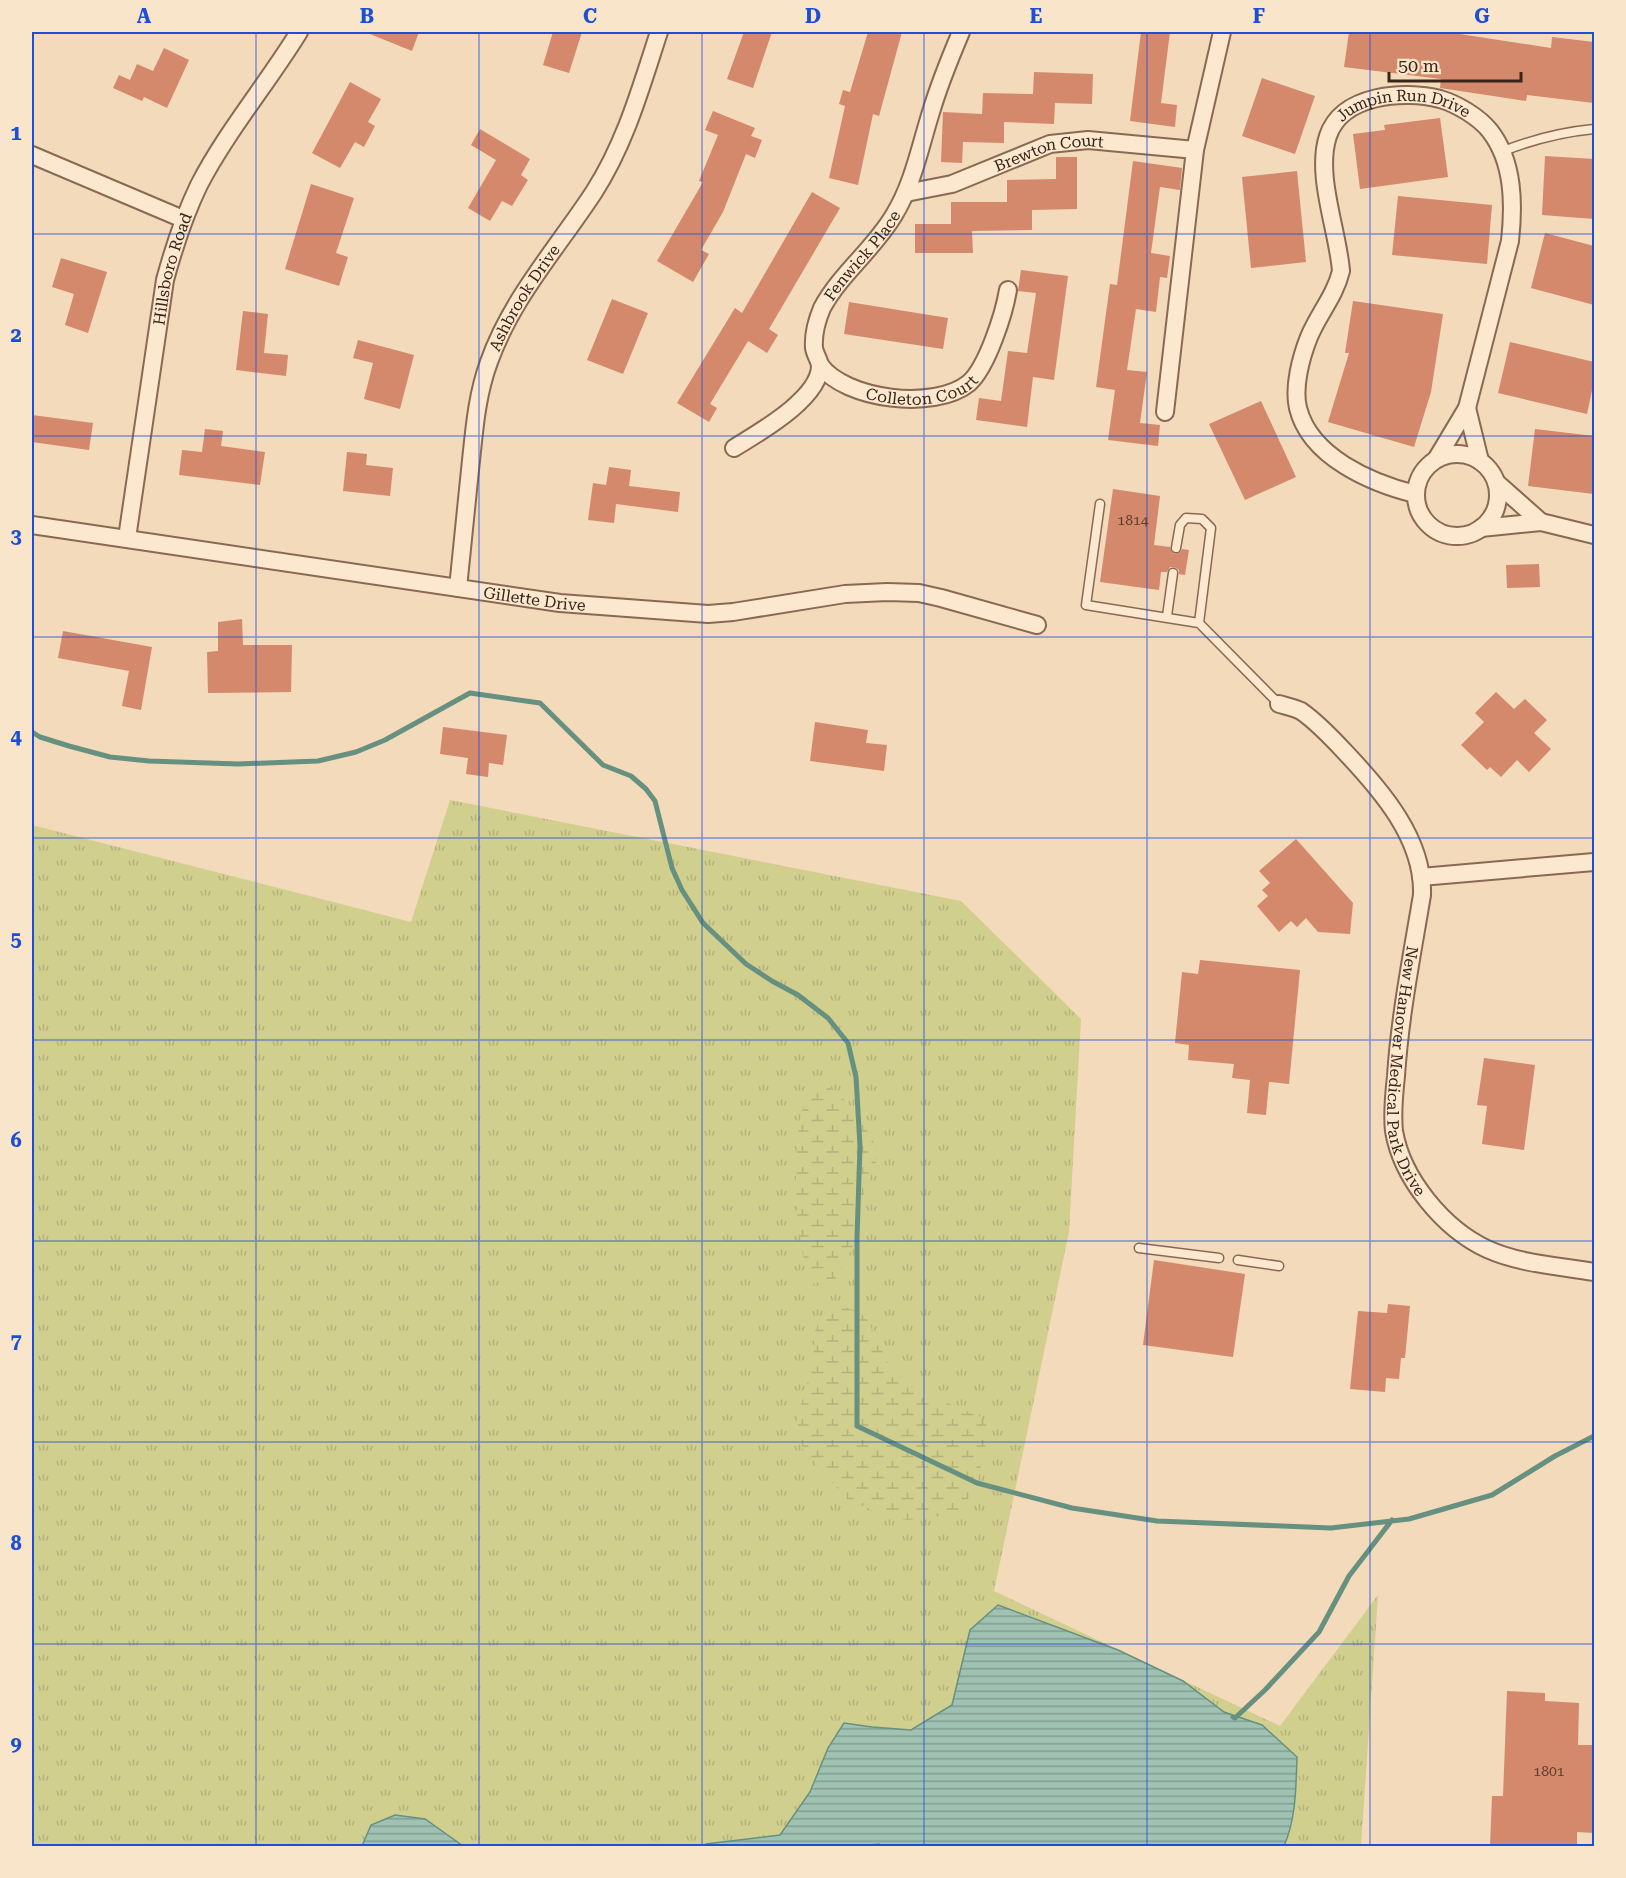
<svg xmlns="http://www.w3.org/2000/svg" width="1626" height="1878" viewBox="0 0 1626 1878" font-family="'Roboto Serif',serif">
<defs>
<pattern id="grass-tufts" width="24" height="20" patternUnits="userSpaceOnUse" patternTransform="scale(1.5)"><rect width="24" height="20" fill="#d1cf8e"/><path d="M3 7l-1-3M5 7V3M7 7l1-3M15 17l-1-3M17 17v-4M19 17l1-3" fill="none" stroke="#b4b27a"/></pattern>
<pattern id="wetland-marsh" width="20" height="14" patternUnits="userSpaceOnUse" patternTransform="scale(1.5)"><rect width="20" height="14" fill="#d1cf8e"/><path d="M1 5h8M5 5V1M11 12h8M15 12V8" fill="none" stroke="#b4b27a"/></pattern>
<pattern id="water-rules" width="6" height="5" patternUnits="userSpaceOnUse" patternTransform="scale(1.5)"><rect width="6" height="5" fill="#9fc2b3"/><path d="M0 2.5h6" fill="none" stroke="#839d91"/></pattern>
</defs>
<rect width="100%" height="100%" fill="#f2daba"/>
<!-- grass -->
<path fill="url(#grass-tufts)" d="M450 800 961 901 1081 1019 1069 1232 994 1591 1280 1726 1378 1595 1361 1846H32V825L411 922Z"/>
<!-- wetland -->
<path fill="url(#wetland-marsh)" d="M818 1083 835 1090 858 1115 876 1146 877 1159 859 1208 857 1238 837 1277 822 1288C821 1288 815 1284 814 1284 792 1256 789 1117 811 1089 813 1086 816 1085 818 1083Z
M846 1307 866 1317 888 1363 914 1389 981 1417 987 1426V1439L977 1483 961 1511 953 1515 908 1520 885 1516 847 1499 802 1448 797 1420 813 1362 815 1331 821 1317 837 1308Z"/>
<!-- water -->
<path fill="url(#water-rules)" stroke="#669080" stroke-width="1.5" d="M998 1605 1118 1650 1183 1681 1224 1712 1262 1725 1297 1757C1296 1787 1296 1819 1284 1846H882L879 1844 864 1846H706V1844L780 1835 810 1792 828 1748 844 1723 872 1727 911 1730 952 1705 970 1630Z
M395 1815 425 1819 463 1846H362L371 1825Z"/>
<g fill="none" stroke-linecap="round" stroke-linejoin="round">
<!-- stream -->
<path stroke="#669080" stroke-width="5" d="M32 732 40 737 69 746 110 757 149 761 238 764 318 761 356 752 385 740 470 693 540 703 603 765 631 776 646 789 655 801 672 868 682 890 703 923 746 964 772 981 798 995 828 1018 848 1043 856 1077 860 1146 857 1238V1426L977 1483 1072 1508 1157 1521 1331 1528 1409 1519 1492 1495 1555 1456 1594 1436
M1233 1717 1235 1718 1265 1690 1319 1632 1349 1576 1392 1520"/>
</g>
<!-- building -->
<path fill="#d4896c" d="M365 32H419L412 51Z
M553 32H582L569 73 543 65Z
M744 32H772L753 88 727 79Z
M868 32H902L879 116 873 114 858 185 829 178 845 106 839 104 843 90 850 92Z
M1141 32H1170L1161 103 1177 105 1175 127 1130 121Z
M1349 32H1447L1551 48 1552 37 1594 42V103L1527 95 1526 101 1440 88 1441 79 1344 67Z
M164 48 189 60 167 108 144 97 142 101 113 88 119 75 130 80 137 64 153 71Z
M1034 72 1093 74 1092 104 1055 103 1054 124 1004 122V143L963 142 962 163 941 162 943 112 982 114 983 93 1033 94Z
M1262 78 1315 96 1295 154 1242 136Z
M350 82 381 99 368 122 375 126 364 147 355 142 340 168 312 153Z
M713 111 755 128 751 136 762 140 755 158 746 154 723 212 701 250 709 254 693 282 657 261 703 182 699 181 718 135 705 130Z
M1440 118 1448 177 1360 189 1353 134 1385 130 1384 125Z
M480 129 530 159 521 175 528 180 512 206 502 201 490 221 468 208 496 160 471 145Z
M1545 156 1594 159V219L1542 215Z
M1056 157H1077V209L1032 210V230L972 231 973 253H915V224H951V202H1007V180L1056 179Z
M1133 161 1182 168 1180 190 1160 187 1151 253 1170 256 1167 278 1160 277 1156 312 1136 309 1127 370 1147 372 1140 423 1160 425 1158 446 1108 440 1115 390 1096 387 1110 284 1117 285Z
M1297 171 1306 262 1251 268 1242 177Z
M311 184 354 198 336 253 348 257 339 286 285 269Z
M812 192 840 208 769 329 778 335 767 353 748 341 710 404 717 408 709 422 677 403 735 308 742 313Z
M1398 196 1492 205 1487 264 1392 255Z
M1545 233 1594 246V305L1531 288Z
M61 258 107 272 88 333 65 325 74 294 52 287Z
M1021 270 1068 276 1054 380 1033 377 1027 427 976 420 979 398 1001 401 1008 351 1027 353 1036 293 1018 291Z
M612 299 648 313 623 374 587 360Z
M1353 301 1443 314 1431 392 1414 447 1328 422 1349 353H1345Z
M849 302 948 318 943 349 844 334Z
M243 311 268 314 264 353 288 355 286 376 236 370Z
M358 340 414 355 400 409 364 399 373 363 353 358Z
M1510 342 1594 362V381L1587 414 1498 393Z
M1261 401 1296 477 1245 500 1209 424Z
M32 415 93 423 89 450 32 442Z
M205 429 223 431 221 446 265 452 260 485 179 475 182 450 202 452Z
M1535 429 1594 436V494L1528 486Z
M347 452 367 454 366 465 393 468 390 496 343 491Z
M609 467 631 470 629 486 680 492 678 512 616 504 614 523 588 520 593 483 606 485Z
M1113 489 1160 496 1154 545 1170 547 1172 552 1175 554 1180 552 1182 549 1189 550 1185 575 1179 574V570L1174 567H1170L1167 572H1161L1159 590 1100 582Z
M1539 564 1540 587 1507 588 1506 565Z
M242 619 243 645H292L291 692 208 693 207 652 218 651V622Z
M63 631 152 647 141 710 122 706 129 671 58 658Z
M1496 692 1514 709 1525 699 1547 720 1534 733 1551 749 1529 772 1517 760 1501 777 1490 767 1487 770 1461 745 1484 722 1475 713Z
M815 722 868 730 866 743 887 745 884 771 810 761Z
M443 727 507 735 503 765 489 763 488 777 466 774 468 758 440 754Z
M1296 839 1353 903 1350 934 1318 932 1306 918 1297 927 1291 921 1279 932 1257 906 1268 896 1262 890 1270 883 1259 871Z
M1200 960 1300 970 1289 1084 1269 1082 1266 1115 1247 1113 1250 1080 1232 1078 1234 1064 1188 1060 1189 1045 1175 1043 1182 972 1198 974Z
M1484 1058 1535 1065 1524 1150 1482 1144 1487 1106 1477 1105Z
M1154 1260 1245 1274 1233 1357 1143 1345Z
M1388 1304 1410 1306 1405 1358H1401L1399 1379 1386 1378 1385 1392 1350 1389 1358 1311 1387 1313Z
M1507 1691 1545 1693V1701L1579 1703 1578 1745H1594V1833L1577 1832V1846H1490L1492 1796H1503Z"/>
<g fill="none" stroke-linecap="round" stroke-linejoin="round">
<!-- service casing -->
<g stroke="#8a6953" stroke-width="11">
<path id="service" d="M1501 152C1531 140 1562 132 1594 129
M1100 504 1086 605 1199 623 1279 704
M1176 548 1180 525 1186 518 1202 519 1211 528 1199 623
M1167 616 1173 573
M1139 1248 1219 1258
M1238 1260 1279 1266"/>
</g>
<!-- minor casing -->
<g stroke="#8a6953" stroke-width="20">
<g id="minor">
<path d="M32 155 183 219"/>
<path id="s1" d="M906 193 952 184 1050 144 1088 140 1195 150"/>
<path id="s2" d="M820 365C845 400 935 411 969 383 987 367 1004 314 1008 290"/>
<path d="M1165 412 1195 150 1222 32"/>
<path id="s3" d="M734 448C758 433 821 398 820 365 819 360 815 354 814 348 813 335 817 320 822 308 841 273 874 249 894 215 913 184 920 147 931 112 939 85 950 58 961 32"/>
<circle cx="1457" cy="495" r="41"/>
<path d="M1437 458 1467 408 1480 461"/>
<path id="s4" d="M1415 494C1371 483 1310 457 1298 408 1293 387 1301 357 1309 337 1319 313 1335 296 1341 271 1338 231 1315 175 1328 136 1342 94 1404 90 1440 99 1457 104 1479 117 1490 131 1514 162 1514 205 1510 241L1467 408"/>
<path d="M1541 522 1594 535"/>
<path id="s5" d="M32 525 560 603 708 614 733 612 845 594 887 592 919 593 941 598 1037 625"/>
<path d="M1481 528 1541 522 1497 483"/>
<path id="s6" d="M127 538 165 280C174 247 184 216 199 185 227 131 267 84 299 32"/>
<path id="s7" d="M458 588C462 548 466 509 470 470 474 434 476 397 489 362 511 299 558 247 594 192 626 142 641 87 659 32"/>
<path id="s8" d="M1279 704C1286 706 1295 708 1301 711 1317 722 1332 738 1345 752 1381 790 1424 839 1422 895 1412 955 1400 1015 1396 1076 1394 1094 1392 1113 1394 1131 1402 1179 1444 1229 1487 1249 1520 1264 1559 1266 1594 1272"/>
<path d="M1421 877 1594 862"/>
</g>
</g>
<!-- service -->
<use href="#service" stroke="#fce8ce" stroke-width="8"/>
<!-- minor -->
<use href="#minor" stroke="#fce8ce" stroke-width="16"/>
</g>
<!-- grid -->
<path fill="none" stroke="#1d4ed8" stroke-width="1.5" stroke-opacity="0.55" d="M256 32V1846M479 32V1846M702 32V1846M924 32V1846M1147 32V1846M1370 32V1846M32 234H1594M32 436H1594M32 637H1594M32 838H1594M32 1040H1594M32 1241H1594M32 1442H1594M32 1644H1594"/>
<g text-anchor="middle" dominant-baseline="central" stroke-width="5" stroke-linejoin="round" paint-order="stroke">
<!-- number labels -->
<g font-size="14" fill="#5f3d2e">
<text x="1133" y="520">1814</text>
<text x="1549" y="1771">1801</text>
</g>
<!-- street labels -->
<g font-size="16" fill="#382419" stroke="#f9e5ca">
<text stroke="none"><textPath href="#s4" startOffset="526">Jumpin Run Drive</textPath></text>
<text stroke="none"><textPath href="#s1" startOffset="150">Brewton Court</textPath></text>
<text stroke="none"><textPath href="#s3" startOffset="249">Fenwick Place</textPath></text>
<text stroke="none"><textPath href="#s6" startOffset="273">Hillsboro Road</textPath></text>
<text stroke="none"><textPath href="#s7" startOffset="302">Ashbrook Drive</textPath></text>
<text stroke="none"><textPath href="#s2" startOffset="112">Colleton Court</textPath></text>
<text stroke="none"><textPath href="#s5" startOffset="508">Gillette Drive</textPath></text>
<text stroke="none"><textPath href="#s8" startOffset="430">New Hanover Medical Park Drive</textPath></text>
</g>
</g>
<!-- border -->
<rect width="1626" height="1878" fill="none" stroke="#f9e5ca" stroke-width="66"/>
<!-- scale -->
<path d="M1389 72v9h132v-9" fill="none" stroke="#382419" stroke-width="3"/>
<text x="1398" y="72" font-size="18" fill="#382419" stroke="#f9e5ca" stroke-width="4.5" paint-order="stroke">50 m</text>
<rect x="33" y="33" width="1560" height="1812" fill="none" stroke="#1d4ed8" stroke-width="2"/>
<g font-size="20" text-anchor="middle" font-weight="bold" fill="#1d4ed8">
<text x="144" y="23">A</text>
<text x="367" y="23">B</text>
<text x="590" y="23">C</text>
<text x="813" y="23">D</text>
<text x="1036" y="23">E</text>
<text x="1259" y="23">F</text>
<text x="1482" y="23">G</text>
<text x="16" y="140">1</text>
<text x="16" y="342">2</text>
<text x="16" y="543">3</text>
<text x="16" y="744">4</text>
<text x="16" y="946">5</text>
<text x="16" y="1147">6</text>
<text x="16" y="1348">7</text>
<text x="16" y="1550">8</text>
<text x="16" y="1751">9</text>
</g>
</svg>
